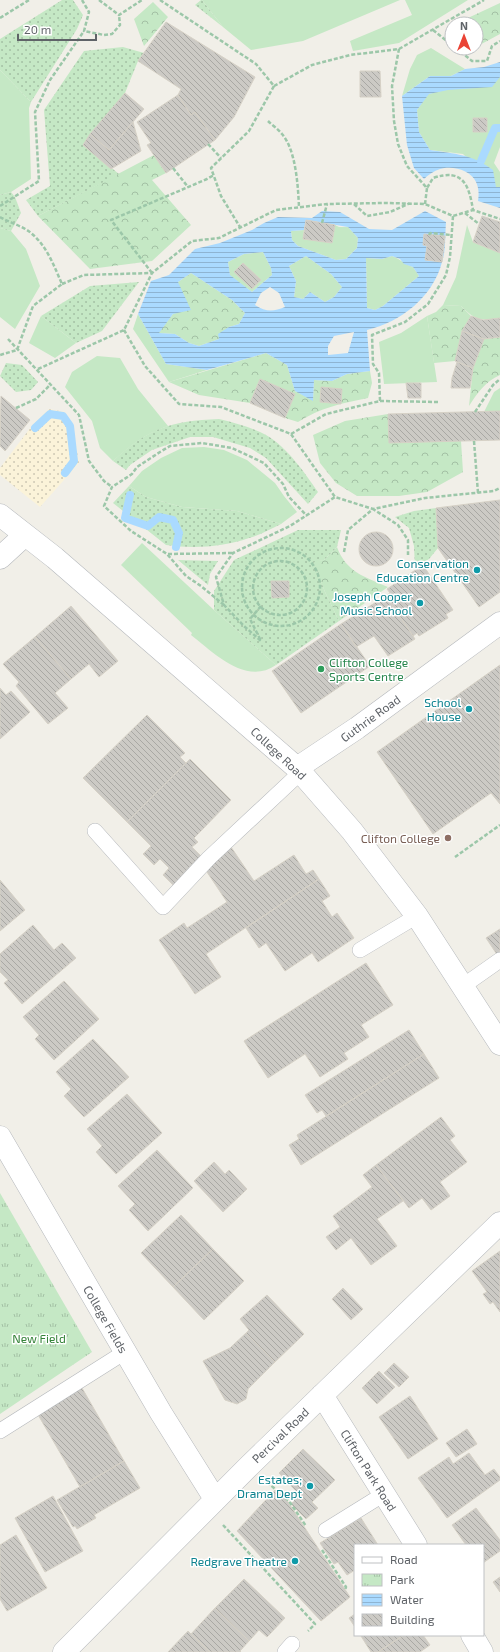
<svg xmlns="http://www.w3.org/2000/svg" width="500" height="1652" viewBox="0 0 500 1652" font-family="'Exo 2',sans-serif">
<defs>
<pattern id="forest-crowns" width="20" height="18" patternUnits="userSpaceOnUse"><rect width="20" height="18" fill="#c5e8c5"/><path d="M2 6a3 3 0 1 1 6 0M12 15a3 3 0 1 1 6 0" fill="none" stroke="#a3c0a4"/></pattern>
<pattern id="sand-dots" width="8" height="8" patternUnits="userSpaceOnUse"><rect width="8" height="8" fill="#fbf3d9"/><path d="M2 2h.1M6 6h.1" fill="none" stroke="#cec8b4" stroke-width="1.8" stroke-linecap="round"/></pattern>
<pattern id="park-tufts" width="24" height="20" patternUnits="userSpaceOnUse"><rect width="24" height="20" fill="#c5e8c5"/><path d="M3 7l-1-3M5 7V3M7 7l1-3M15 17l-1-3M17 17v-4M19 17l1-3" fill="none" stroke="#a3c0a4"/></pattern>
<pattern id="garden-dots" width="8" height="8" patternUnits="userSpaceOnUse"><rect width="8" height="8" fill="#c5e8c5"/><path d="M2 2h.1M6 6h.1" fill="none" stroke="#a3c0a4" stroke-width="1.8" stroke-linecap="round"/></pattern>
<pattern id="water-rules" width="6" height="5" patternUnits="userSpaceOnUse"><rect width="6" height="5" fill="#aadaff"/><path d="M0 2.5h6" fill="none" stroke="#8eb4d2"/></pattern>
<pattern id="building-back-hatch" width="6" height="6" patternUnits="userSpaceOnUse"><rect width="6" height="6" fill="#cccac5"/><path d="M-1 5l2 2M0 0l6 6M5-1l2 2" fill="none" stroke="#a9a8a4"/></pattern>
</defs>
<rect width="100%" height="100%" fill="#f1efe8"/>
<!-- grass -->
<path fill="#c5e8c5" d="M202 0H400L303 41 251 50 223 27Z
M405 0H468L399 43 353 51 350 41 412 15Z
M431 48 465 69 451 76H430L402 96 410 69 417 55Z
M0 70 31 102 29 108 31 179 11 192 0 195Z
M500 77V147L494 163 500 172V187H496L463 154 430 150 419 132 417 110 428 94Z
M335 225 339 227H348L358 238 357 248 346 259 336 260 298 246 292 240 291 231 304 230 303 239 332 243Z
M467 225 473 242 500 253V318C480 321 475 320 461 306L443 305 456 277Z
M0 228 11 231 26 249 40 286 15 329 0 317Z
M263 252 271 268 272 275 252 292 230 276 228 262 244 254Z
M306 256 331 274 342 287 334 297 325 302 310 292 303 299 294 297 296 281 289 266Z
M392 256C400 259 404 264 413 267L419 276 383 306 375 310 367 308 366 258 382 259Z
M138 314 166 364 207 370 169 382 133 329Z
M41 316 76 343 55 358 29 343Z
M427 316 437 382 384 384 379 342 401 333Z
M97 356 120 358 138 389 168 426C145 434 131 445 113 461L100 448 92 421 65 387 72 372Z
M500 388V411L484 412 494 392Z
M204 447 224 450 247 460 275 483 284 496 297 512 281 524 237 511 182 507 146 497 129 486 142 471 161 458 182 448Z
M142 543 214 610 276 665C246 686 214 653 191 635L192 633 121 565Z"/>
<!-- forest -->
<path fill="url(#forest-crowns)" d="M153 2 168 17 144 46 134 19Z
M500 3V34L476 47V24H455Z
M154 155 166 173 152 180 191 225 152 261 90 269 38 216Z
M191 273 232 300 245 313 239 324 229 327 219 339 199 346 189 343 175 334 158 333 173 314 178 282Z
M443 305 461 306 471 316 462 331 455 361 434 363 427 316 436 312Z
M500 337V375C485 382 478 392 469 406L473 368 484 339Z
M266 353 287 365 295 391 313 400 314 380 332 381 347 374 370 371 372 383 368 398C342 403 320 408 298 422L285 418 295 394 260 379 250 403 199 395 169 382Z
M388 414 461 441 463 472 427 492 399 496H357L336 483 320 463 313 435 345 421Z
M337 547C346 572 365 577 388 587L339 621 325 592 313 561 324 560Z"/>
<!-- sand -->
<path fill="url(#sand-dots)" d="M49 409 65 412 73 426 79 463 40 507 0 475V468L34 423Z"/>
<!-- park -->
<path fill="url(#park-tufts)" d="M0 1193 92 1352 0 1414Z"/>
<!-- garden -->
<path fill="url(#garden-dots)" d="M62 0H73L83 15 77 29 31 102 0 70V39Z
M201 0H202L223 27 195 5Z
M123 47 144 53 138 61 125 93 83 145 119 174 38 216 26 200 50 186 44 110 84 51Z
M11 192 15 197 21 213 11 231 0 228V195Z
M139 282 102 331 76 343 41 316 90 286Z
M6 363 22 365 38 382 31 390 16 392 0 376Z
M219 419C235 423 251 427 266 435 288 448 304 472 318 492L308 504 266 458 250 448 213 437H190L152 450 130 465 126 470 113 461C149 428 170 421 219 419Z
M129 486 146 497 182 507 237 511 281 524C271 529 260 535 249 538 223 547 193 549 166 545L113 503Z
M436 508 438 548 429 559 415 568 414 546 409 528 395 517 414 511Z
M298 530H341L337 547 324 560 314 562 325 592 339 621 276 665 214 610V591L234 560Z
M178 560 218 561 210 574 208 585Z"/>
<!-- water -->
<path fill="url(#water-rules)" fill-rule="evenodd" d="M500 62V77L492 87 448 90 429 94 417 110 419 132 430 150C455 154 472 154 493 170L496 187H500V208L478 201C479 195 479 188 476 182 471 170 452 165 440 169 434 171 428 175 424 179L414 168 407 145 402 96 430 76H451L465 69 484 67Z
M322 211 340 212 369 229 392 230 425 211 446 222C445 235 446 250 442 262 433 297 401 322 367 330L370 371 347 374 332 381 314 380 313 401 295 391 287 365 266 353 207 370 166 364 138 314 151 281 169 275 195 249 220 243 252 230 264 223 278 217 312 218ZM306 220 348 227 358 238 357 248 346 259 336 260 298 246 292 240 291 231 304 230ZM263 252 271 268 272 275 252 292 230 275 228 262 244 254ZM306 256 331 274 342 287 334 297 325 302 310 292 303 299 294 297 296 281 289 266ZM392 256 400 259 404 264 413 267 419 276 383 306 375 310 367 308 366 258 382 259ZM191 273 232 300 245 313 239 324 229 327 218 334 219 339 199 346 189 343 175 334 159 333 173 314 191 310 178 282ZM270 287 279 293 285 307C273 312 266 312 255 305L261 293ZM354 332 348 353 328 355V346L334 336Z"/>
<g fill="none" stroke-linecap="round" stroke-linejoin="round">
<!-- stream -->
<path stroke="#aadaff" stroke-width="8" d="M481 161 495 128H500
M35 428 50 414 63 416 70 426 74 461 65 473
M130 495 125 518 148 526 159 517 173 520 179 533 176 547"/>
</g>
<!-- building -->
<path fill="url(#building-back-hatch)" stroke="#d6d1c6" d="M166 22 255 77 234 117 215 140 195 112 191 115 178 95 181 89 138 61Z
M360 71H380L381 97H360Z
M125 93 144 109 109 150 90 134Z
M178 95 191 115 195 112 215 140 166 173 147 145 151 143 137 122Z
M473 118H487V132H473Z
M133 122 141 151 111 169 83 145 90 134 109 150Z
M482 216 500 222V253L473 242Z
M306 220 335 225 332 243 303 239Z
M424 234 445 236 442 262 425 260 427 246 423 245Z
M243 263 261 280 252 289 234 272Z
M471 316 483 320 500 318V337L484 339 462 331Z
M462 331 484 339 473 368 455 361Z
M457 362 473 368 470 388H451L452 378Z
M260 379 295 394 285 418 250 403Z
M406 383H421V398H408Z
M321 387 342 389 341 404 320 402Z
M1 396 30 420 5 451 0 446Z
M500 411V440L389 443 388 414Z
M500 500V592L479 607 438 548 436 508Z
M359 549a17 17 0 1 1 34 0a17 17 0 1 1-34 0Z
M423 565 453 610 446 614 448 618 419 636 417 633 413 636 386 596 390 593 387 589Z
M271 581H289V597L272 598Z
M386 596 415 639 388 656 374 636 356 647 341 624Z
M71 606 118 661 99 677 89 664 71 679 35 637Z
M341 624 370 666 301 713 272 671Z
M35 637 71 679 55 693 68 708 48 724 16 686 19 682 3 664Z
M500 665V804L491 793 433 834 377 752Z
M0 688 6 695 11 691 30 712 0 739Z
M147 715 185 753 180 757 186 763 127 822 83 778Z
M190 759 231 800 194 838 198 842 192 847 201 856 173 885 163 875 169 868 160 859 154 865 143 854 151 846 127 822Z
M231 847 254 881 294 855 306 874 313 870 319 879 206 954 221 977 195 994 159 940 184 923 187 928 227 902 203 866Z
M319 879 330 896 322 901 332 917 337 913 354 938 318 962 312 953 285 971 266 943 259 948 246 928Z
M0 880 25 910 0 931Z
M33 925 54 950 62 943 76 958 22 1004 4 983 8 980 0 972V954Z
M500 929V959L486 938Z
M366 963 393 1005 361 1025 369 1037 344 1053 348 1059 320 1077 305 1054 268 1078 244 1041Z
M64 981 99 1019 54 1060 35 1039 39 1035 23 1017Z
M409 1030 424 1054 326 1116 322 1110 317 1113 305 1095Z
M93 1039 129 1077 84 1117 64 1096 71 1089 56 1072Z
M424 1054 439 1078 301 1165 289 1145 299 1139 297 1135Z
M127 1094 162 1133 116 1174 96 1152 102 1146 87 1129Z
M441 1117 455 1136 450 1140 467 1162 440 1182 450 1196 431 1210 422 1198 409 1208 376 1165Z
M157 1150 193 1188 148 1231 129 1210 135 1204 118 1186Z
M214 1162 225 1174 229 1170 247 1189 223 1212 194 1181Z
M376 1165 403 1201 377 1219 397 1246 371 1265 351 1238 336 1250 326 1237 340 1227 333 1216 372 1187 363 1175Z
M181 1215 213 1249 173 1287 141 1253Z
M213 1249 244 1281 204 1320 173 1287Z
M500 1251V1312L493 1302 490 1304 483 1294 487 1292 472 1271Z
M343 1288 363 1309 351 1320 332 1299Z
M267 1295 304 1334 275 1362 246 1333 249 1330 240 1319Z
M246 1333 275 1362 248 1389 246 1399 237 1404 225 1400 203 1361 230 1348Z
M394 1363 409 1377 399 1387 384 1373Z
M379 1371 395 1387 377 1404 362 1388Z
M82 1388 124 1461 80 1487 37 1413Z
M410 1396 438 1439 408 1459 379 1417Z
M467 1429 477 1444 456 1457 446 1443Z
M303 1449 335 1480 312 1502 318 1508 306 1519 291 1504 294 1501 290 1497 296 1491 279 1473Z
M469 1453 485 1475 494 1469 500 1477V1480L447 1518 418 1478 449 1457 453 1464Z
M124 1461 140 1488 94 1515 96 1518 77 1529 75 1526 73 1527 57 1500Z
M275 1490 288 1502 350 1597 321 1621 237 1531Z
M53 1496 83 1551 45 1572 15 1518Z
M476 1508 500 1540V1551L483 1563V1545H466L452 1525Z
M361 1518 378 1545H355V1570L347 1575 338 1562 334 1564 320 1543Z
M16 1535 47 1588 7 1611 0 1599V1545Z
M500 1577V1592L493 1582Z
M244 1579 285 1618 267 1637 259 1630 249 1641 215 1608Z
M215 1608 249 1641 240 1651 241 1652H210L191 1634Z
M355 1614V1627L349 1618Z
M188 1631 191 1634 210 1652H168Z
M362 1635H404L378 1652H371L361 1636Z
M404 1635H423L430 1645 420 1652H378Z"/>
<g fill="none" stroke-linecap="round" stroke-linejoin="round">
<!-- lane casing -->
<g stroke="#b5b8bc" stroke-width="16">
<path id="lane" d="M95 831 163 907 209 858 301 772
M360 950 417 916
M463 986 500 960
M0 1431 125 1352
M326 1530 384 1494
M285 1652 292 1644"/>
</g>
<!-- street casing -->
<g stroke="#b5b8bc" stroke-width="23">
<path id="street" d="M0 515 55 558 297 768 352 831 417 916 500 1044
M0 558 25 535
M297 768 357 728 500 623
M0 1137 161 1413 215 1499
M322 1395 416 1545
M472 1635 482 1652
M64 1652 249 1466 500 1223"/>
</g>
<!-- path -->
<path stroke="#9cc7a9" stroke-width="2.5" stroke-dasharray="4 2" stroke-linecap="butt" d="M82 0 89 12 84 31 104 35 112 34 120 25 119 15
M99 0 119 15 142 0
M160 0 256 64 274 86 249 131 211 168 221 196 240 227
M0 18 29 0
M433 30 452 45
M456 48 472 61H487L492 46 500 41
M399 49 484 0
M274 86 312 65 350 55 399 49 392 86 394 121 398 144 407 166 427 188 433 178C463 168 469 185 473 210L500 219
M268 121C272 125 278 129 282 134 296 150 298 186 299 207
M208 144 221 158
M173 168 188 187
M354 204 367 216 390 212 408 204
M425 204 427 188
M0 206 39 181 35 112 50 80 84 31
M465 213 479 224
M0 217C10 223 23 226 31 233 47 246 54 266 62 284L33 306 17 350 0 355
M322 223 327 204
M429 235 430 233 451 235
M152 273 111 220 207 179 214 175
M62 284 84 275 151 273
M124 330 145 366 179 404 221 407 291 434 335 497
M8 339 79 415 89 461 104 481 112 487
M38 369 124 330 152 273 192 241 219 238 276 210 327 204 385 203 425 204 453 216 473 210
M380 401 438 402
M16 408 36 399 51 384
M475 412 493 385 500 379
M291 434 326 414 380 401 379 373 373 364 372 335 405 322 428 304 446 275 450 257 453 216
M474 441 478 493
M242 587a39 39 0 1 1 78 0a39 39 0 1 1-78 0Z
M344 552 348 530 373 509 398 525 408 540V555
M168 554 233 553
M253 588a27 27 0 1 1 54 0a27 27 0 1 1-54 0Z
M224 605 201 586 186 576 167 554 131 531 104 506 112 487 132 474 137 467 160 452 170 446 202 443 232 448 264 463 283 484 289 497 307 516
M261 606 250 619 261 641 244 626 224 605 216 577 233 553 290 526 335 497 373 509 425 498 494 491 500 488
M455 857 500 825
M267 1482 289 1501 306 1526
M223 1525 315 1624 308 1631
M322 1550 346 1587 345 1590"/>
<!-- lane -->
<use href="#lane" stroke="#fff" stroke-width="15"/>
<!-- street -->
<use href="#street" stroke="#fff" stroke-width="22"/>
</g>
<!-- markers -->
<g fill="#0f9aa8" stroke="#fff" stroke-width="1.5">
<circle cx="477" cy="570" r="4"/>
<circle cx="420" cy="603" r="4"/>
<circle cx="469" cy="709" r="4"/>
<circle cx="310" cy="1486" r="4"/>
<circle cx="295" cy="1561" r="4"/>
</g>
<circle fill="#2e9e5b" stroke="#fff" stroke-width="1.5" cx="321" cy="669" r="4"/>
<circle fill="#8d6e63" stroke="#fff" stroke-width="1.5" cx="448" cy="838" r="4"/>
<g text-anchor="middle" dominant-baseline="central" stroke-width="3" stroke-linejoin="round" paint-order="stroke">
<!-- culture labels -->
<g font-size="12" fill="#0d838f" stroke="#fff" text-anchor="end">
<text x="469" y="563">Conservation<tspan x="469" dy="14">Education Centre</tspan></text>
<text x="412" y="596">Joseph Cooper<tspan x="412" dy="14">Music School</tspan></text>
<text x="461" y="702">School<tspan x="461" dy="14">House</tspan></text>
<text x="302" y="1479">Estates;<tspan x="302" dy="14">Drama Dept</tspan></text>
<text x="287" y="1561">Redgrave Theatre</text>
</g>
<!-- leisure labels -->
<g font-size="12" fill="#27864d" stroke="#fff" text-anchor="start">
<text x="329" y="662">Clifton College<tspan x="329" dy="14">Sports Centre</tspan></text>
</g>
<!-- street labels -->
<g font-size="12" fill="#5f6368" stroke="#fff">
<text transform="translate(370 718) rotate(-36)">Guthrie Road</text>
<text transform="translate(279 753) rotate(43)">College Road</text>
<text transform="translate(106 1319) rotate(60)">College Fields</text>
<text transform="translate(280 1435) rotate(-44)">Percival Road</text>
<text transform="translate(369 1470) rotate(58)">Clifton Park Road</text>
</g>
<!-- education labels -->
<g font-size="12" fill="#785e54" stroke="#fff" text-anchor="end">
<text x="440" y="838">Clifton College</text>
</g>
<!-- park labels -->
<g font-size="12" fill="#348238" stroke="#fff">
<text x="39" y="1338">New Field</text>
</g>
</g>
<!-- legend -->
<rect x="354" y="1544" width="130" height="92" fill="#ffffff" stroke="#bfc1c3"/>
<rect x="362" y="1557" width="20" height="6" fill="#ffffff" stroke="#bfc1c3"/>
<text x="390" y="1564" font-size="12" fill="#5f6368">Road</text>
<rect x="362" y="1574" width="20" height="12" fill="url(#park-tufts)" stroke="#bfc1c3"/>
<text x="390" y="1584" font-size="12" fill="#5f6368">Park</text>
<rect x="362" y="1594" width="20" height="12" fill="url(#water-rules)" stroke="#bfc1c3"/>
<text x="390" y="1604" font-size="12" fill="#5f6368">Water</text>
<rect x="362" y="1614" width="20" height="12" fill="url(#building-back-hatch)" stroke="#bfc1c3"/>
<text x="390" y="1624" font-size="12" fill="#5f6368">Building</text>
<!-- north arrow -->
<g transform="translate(464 36)"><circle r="19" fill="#ffffff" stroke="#bfc1c3"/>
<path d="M0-3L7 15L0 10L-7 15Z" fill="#ea4335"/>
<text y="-6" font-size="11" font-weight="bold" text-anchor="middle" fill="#5f6368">N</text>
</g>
<!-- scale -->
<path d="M18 34v6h78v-6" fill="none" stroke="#5f6368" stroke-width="2"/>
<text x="24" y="34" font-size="12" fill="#5f6368" stroke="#ffffff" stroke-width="3" paint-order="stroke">20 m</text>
</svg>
